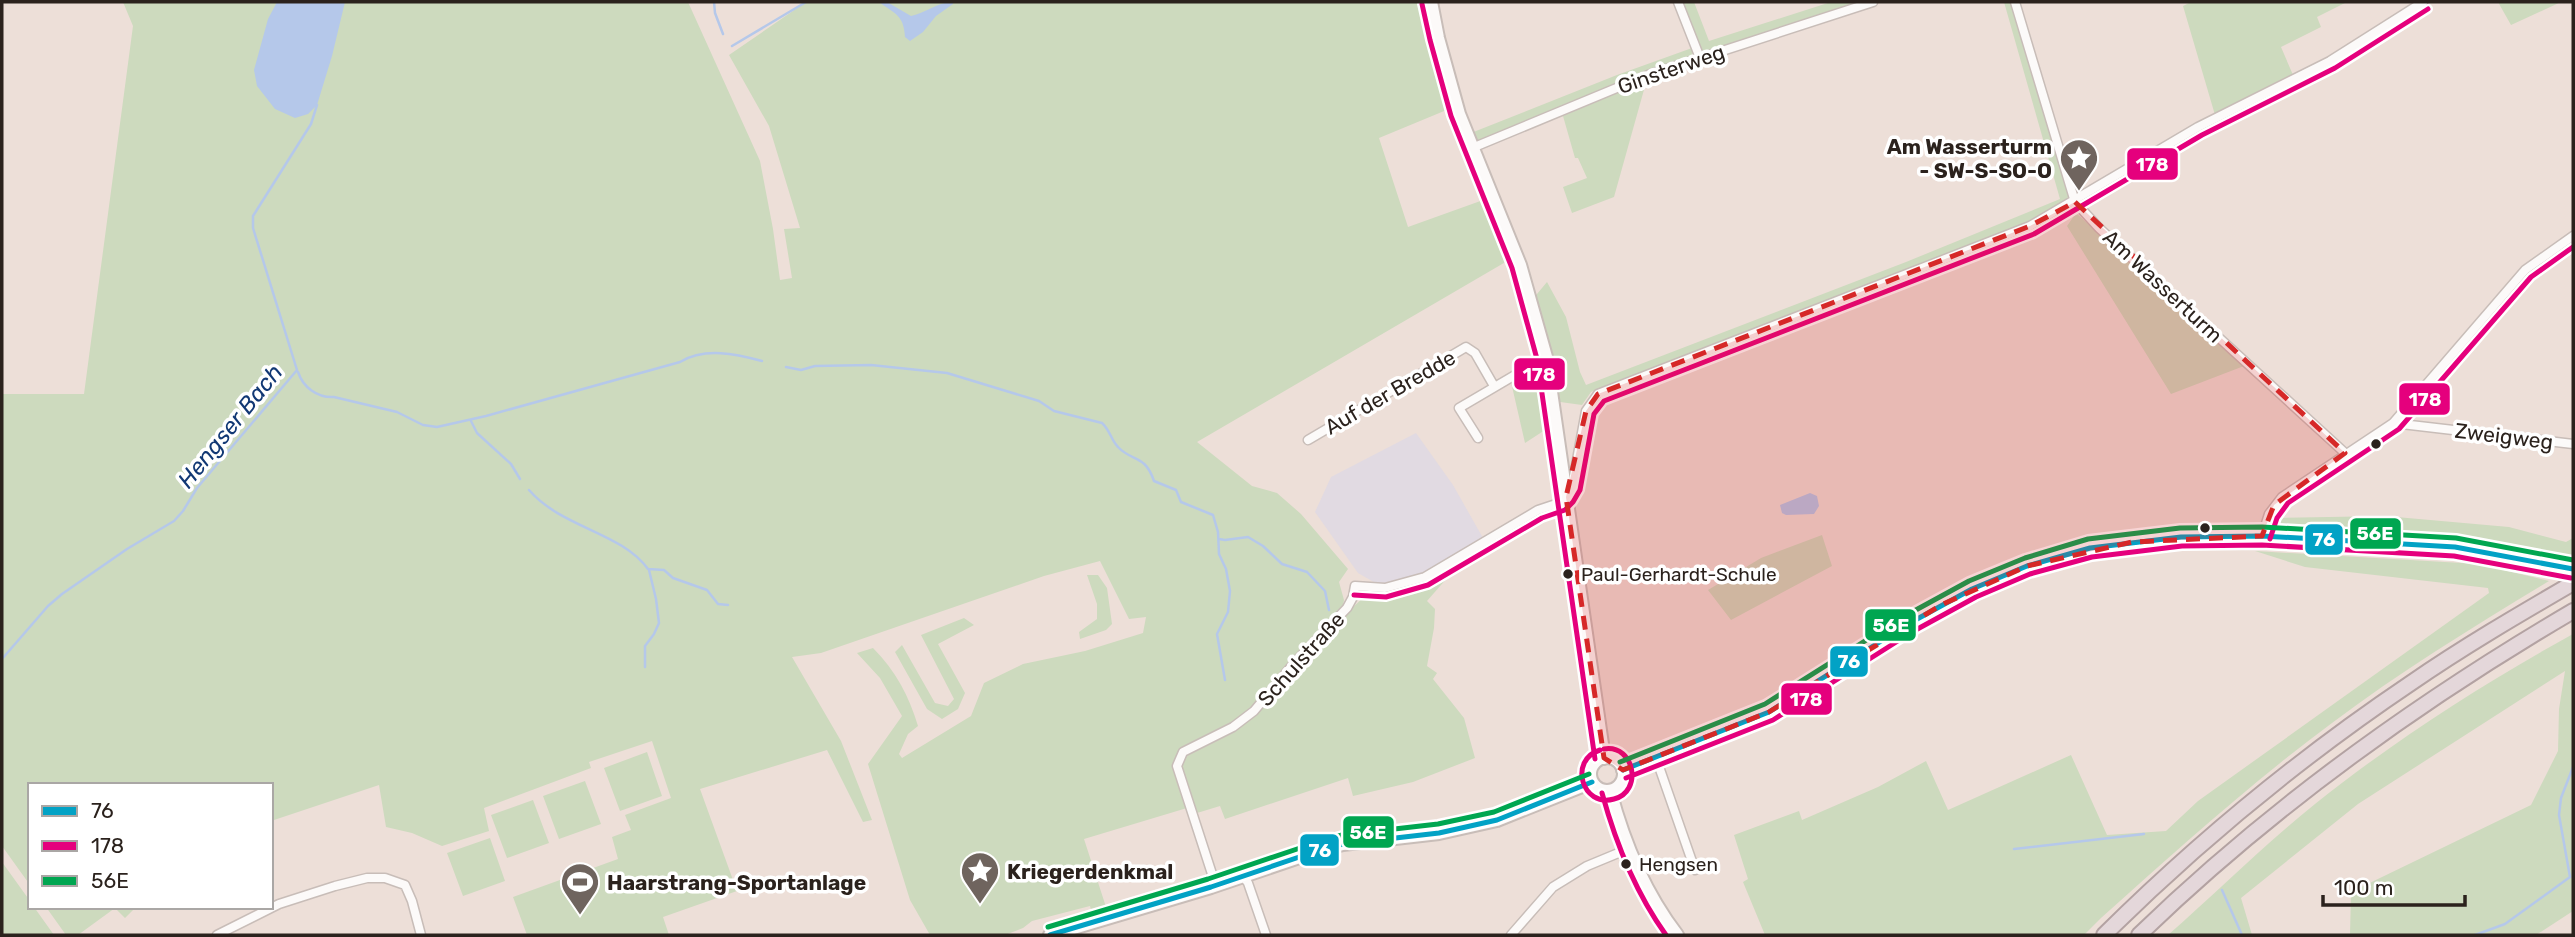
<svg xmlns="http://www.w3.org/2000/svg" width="2575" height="937" viewBox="0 0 2575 937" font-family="Rubik,sans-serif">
<rect width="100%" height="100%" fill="#eddfd8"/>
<!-- education -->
<path fill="#e1dae2" d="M1416 433 1453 485 1483 538 1423 573 1393 584 1379 585 1358 573 1315 512 1331 477Z"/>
<!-- green -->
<path fill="#cddabe" d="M123 2H688L760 161 773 229 780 280 792 278 784 229 800 228 769 126 729 55 806 2H1422L1426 37 1449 109 1379 138 1408 227 1486 199 1509 260 1197 442 1252 486 1277 493 1301 514 1348 569 1339 582 1344 600 1343 606 1350 610 1365 596 1407 589 1443 572 1448 577 1427 601 1435 609 1434 628 1427 666 1437 673 1433 679 1464 718 1475 758 1413 782 1353 796 1348 778 1225 819 1220 806 1197 813 1187 808 1084 839 1106 907 1091 910 1090 906 1032 921 1023 928 1005 935H930L910 900 868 764 902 716 880 678 857 653 873 648C896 671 909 696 918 726L908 734 899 754 902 758 971 716 984 683 1023 664 1085 651 1143 633 1146 617 1129 619 1100 561 1044 576 821 653 792 657 841 741 872 820 863 822 827 750 700 789 737 891 663 917 669 935H527L513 897 618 859 612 837 631 830 625 815 671 798 652 741 589 762 591 768 484 808 489 831 442 846 412 833 386 827 379 785 271 821V785H30V885L2 846V394H84L133 26Z
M1681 2H1694L1709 41 1831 2H1865L1710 52H1703L1699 46Z
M2004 2H2012L2069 195 2065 202 2028 224 1591 392 1582 405 1553 401 1532 300 1547 282 1566 317 1580 372 1586 385 1906 262 2060 199Z
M2191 2H2347L2317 17 2321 27 2281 47 2293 75 2215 115 2183 6Z
M2498 2H2561L2511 25Z
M1692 48 1693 53 1690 58 1475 144 1471 133 1617 75Z
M1647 79 1614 197 1572 213 1563 187 1587 178 1578 158H1575L1563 116Z
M2076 213 2244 366 2171 394 2067 226Z
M1533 373 1536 376 1545 430 1525 443 1511 382Z
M2385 516 2509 527 2566 542 2573 538V557L2467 539 2283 528 2277 518Z
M1822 535 1832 566 1731 620 1708 590 1761 558Z
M2255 551 2479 564 2549 581C2475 626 2401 671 2332 723 2251 783 2176 851 2101 918L2084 935H1765L1743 882 1748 879 1734 835 1799 811 1802 820 1878 787 1926 761 1948 810 2071 755 2107 835 2166 831 2198 801 2489 593 2488 588 2305 567Z
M1087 575H1098L1107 588 1112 624 1106 630 1080 639 1079 632 1097 619V604Z
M964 618 974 625 938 644 965 693 958 709 942 719 927 709 895 652 902 645 935 703 948 706 954 699 921 635Z
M2573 634V911L2536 935H2350L2351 892 2531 805 2558 751 2559 709 2565 671 2358 804 2241 898 2252 935H2168C2217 892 2264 845 2315 804 2395 740 2484 683 2573 634Z
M647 752 662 796 620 811 604 768Z
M585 781 601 824 559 839 543 796Z
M533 800 549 843 507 858 491 815Z
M490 838 505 881 463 896 447 853Z
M2 862 30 901V907H34L54 935H2Z
M46 907H136L125 918 115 908 78 935H66Z"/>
<!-- water -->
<path fill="#b5c8ea" d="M277 2H345L332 56 317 105 308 114 295 118 275 109 257 86 254 70 268 19Z
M879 2H887L911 16C926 13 937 2 953 2V4L936 16 923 32 910 41 905 37C904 15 895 14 879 2Z
M1810 493 1817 496 1819 506 1814 514 1786 515 1782 513 1780 505Z"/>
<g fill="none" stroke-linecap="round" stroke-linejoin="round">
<!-- stream -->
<path stroke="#b5c8ea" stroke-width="2.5" d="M714 2 715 13 723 34
M732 46 806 2
M786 367 801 370 815 366 871 365 947 373 1039 401 1054 411 1102 423C1110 430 1111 440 1118 447 1132 462 1145 454 1154 481L1176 490 1181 502 1213 515 1218 532 1219 554 1226 569 1230 591 1228 612 1217 634 1225 680
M298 372C303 387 317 398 334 397L397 412 423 425 437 427 486 416 680 362C705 347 736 354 762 361
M471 421 477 433 511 464 520 479
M529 490C562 528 621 532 648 569L664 570 673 578 707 590 718 604 728 605
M1219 539 1225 540 1248 537 1263 546 1282 564 1307 572 1325 591 1329 610
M2 659 48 606 62 594 127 549 174 521 183 511 197 488 297 370 253 228V216L311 124 317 105
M645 667V646L654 634 659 623 656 599 649 570
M2014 849 2144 834
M2222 890 2242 935
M2475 935 2505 924 2570 877 2559 815 2561 798 2573 767"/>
<!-- street casing -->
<g stroke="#c8bdb8" stroke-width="11">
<path id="street" d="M1678 2 1700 58
M2015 2 2075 202 2099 228 2345 453
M1472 148 1648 75 1873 2
M2393 423 2573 444
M1478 438 1459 408 1546 357
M1308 440 1466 347 1475 353 1494 386
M2262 536 2269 514 2282 497 2393 423 2525 270 2573 236
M1656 758 1695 870
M1243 876 1248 883 1266 935
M1213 877 1177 766 1183 752 1233 727 1254 711 1295 662 1347 608 1353 597 1355 586 1385 588 1425 577 1538 510 1559 503 1566 497 1572 487 1586 411 1598 394 2030 226 2198 127 2330 61 2423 2
M217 935 279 904 335 886 367 878H385L405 885 412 901 421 935
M1511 935 1553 887 1587 866 1628 849"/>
</g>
<!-- secondary casing -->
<g stroke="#c8bdb8" stroke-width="16">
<path id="secondary" d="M1431 2 1438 38 1459 114 1520 265 1546 357 1604 758
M1590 774a17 17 0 1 1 34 0a17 17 0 1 1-34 0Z
M1623 770 1769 712 1908 624 1972 589 2027 566 2090 548 2181 537 2262 536 2455 547 2496 553 2573 569
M1610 791C1624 844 1644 892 1677 935
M1050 935 1211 887 1323 849 1343 844 1439 833 1497 820 1592 782"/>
</g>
<!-- highway casing -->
<g stroke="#b3a2a2" stroke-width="18">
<path id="highway" d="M2104 935C2198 842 2301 757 2411 683 2463 647 2518 615 2573 583
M2139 935C2270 808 2416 703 2573 611"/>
</g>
<!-- street -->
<use href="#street" stroke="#fcfaf9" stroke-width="8"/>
<!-- secondary -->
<use href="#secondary" stroke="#fcfaf9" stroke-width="12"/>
<!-- highway -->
<use href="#highway" stroke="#e4d7da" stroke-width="14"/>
<!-- bus-1 casing -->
<g stroke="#fff" stroke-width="10">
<path id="bus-1" d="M1623 770 1769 712 1908 624 1972 589 2027 566 2090 548 2181 537 2262 536 2455 547 2573 569
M1050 935 1211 887 1323 849 1343 844 1439 833 1497 820 1592 782"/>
</g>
<!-- bus-2 casing -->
<g stroke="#fff" stroke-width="10">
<path id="bus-2" d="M1422 4 1430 40 1451 116 1512 268 1537 359 1595 759
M2270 539 2277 518 2288 503 2399 429 2531 277 2573 247
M1354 595 1386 597 1428 585 1542 518 1565 510 1573 502 1580 490 1594 414 1604 401 2034 234 2202 135 2335 68 2428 9
M1600 750C1568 760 1582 808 1614 799 1643 792 1635 744 1604 749
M1626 778 1773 720 1912 632 1976 597 2030 574 2092 557 2182 546 2262 545 2454 556 2571 578
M1602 793C1616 844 1635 892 1666 935"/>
</g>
<!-- bus-3 casing -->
<g stroke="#fff" stroke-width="10">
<path id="bus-3" d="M1620 762 1765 704 1903 617 1969 581 2025 558 2088 539 2180 528 2262 527 2456 538 2573 560
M1048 927 1208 879 1321 841 1342 835 1438 824 1494 812 1589 774"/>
</g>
<!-- bus-1 -->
<use href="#bus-1" stroke="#02a2c5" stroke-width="5"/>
<!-- bus-2 -->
<use href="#bus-2" stroke="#e5007d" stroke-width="5"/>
<!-- bus-3 -->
<use href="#bus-3" stroke="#00a651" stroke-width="5"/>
</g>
<!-- marked area -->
<path fill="#d62828" fill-opacity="0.2" stroke="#d62828" stroke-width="5" stroke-dasharray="14 9" stroke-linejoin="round" d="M2075 202 2345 453 2274 505 2262 536 2132 542 2027 566 1941 605 1769 712 1623 770 1604 758 1566 497 1586 411 1598 394 2030 226Z"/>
<!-- icons -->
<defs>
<g id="sight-pin" transform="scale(2.0125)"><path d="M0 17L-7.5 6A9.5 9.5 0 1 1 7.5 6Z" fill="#6f645e" stroke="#fff"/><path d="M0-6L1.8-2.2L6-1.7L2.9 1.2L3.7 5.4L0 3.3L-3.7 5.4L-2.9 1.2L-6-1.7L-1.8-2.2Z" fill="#fff"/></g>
<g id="stadium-pin" transform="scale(2.0125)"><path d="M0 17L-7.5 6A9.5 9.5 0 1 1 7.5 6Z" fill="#6f645e" stroke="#fff"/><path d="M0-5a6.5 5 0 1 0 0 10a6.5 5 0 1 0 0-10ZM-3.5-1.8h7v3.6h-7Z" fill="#fff"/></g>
</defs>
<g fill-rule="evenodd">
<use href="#sight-pin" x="2079" y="158"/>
<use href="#sight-pin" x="980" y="871"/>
<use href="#stadium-pin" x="580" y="882"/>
</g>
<!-- markers -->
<g fill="#2b221d" stroke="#fff" stroke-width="2.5">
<circle cx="2376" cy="444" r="6"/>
<circle cx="2205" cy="528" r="6"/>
<circle cx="1568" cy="574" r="6"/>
<circle cx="1626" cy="864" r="6"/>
</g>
<g text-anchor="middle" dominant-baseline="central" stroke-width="7" stroke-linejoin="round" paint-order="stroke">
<!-- bus labels -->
<g font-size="19" fill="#2b221d" stroke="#fff" text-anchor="start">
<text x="1581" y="574">Paul-Gerhardt-Schule</text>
<text x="1639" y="864">Hengsen</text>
</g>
<!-- street labels -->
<g font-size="21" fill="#2b221d" stroke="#fff">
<text transform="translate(1671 69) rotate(-19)">Ginsterweg</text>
<text transform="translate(2163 286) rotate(43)">Am Wasserturm</text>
<text transform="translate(1390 392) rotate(-30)">Auf der Bredde</text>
<text transform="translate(2504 436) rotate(7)">Zweigweg</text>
<text transform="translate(1301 659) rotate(-48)">Schulstraße</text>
</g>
<!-- poi labels -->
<g font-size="21" font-weight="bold" fill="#2b221d" stroke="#fff" text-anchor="start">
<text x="2052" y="146" text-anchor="end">Am Wasserturm<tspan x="2052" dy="24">- SW-S-SO-O</tspan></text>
<text x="1007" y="871">Kriegerdenkmal</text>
<text x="607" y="882">Haarstrang-Sportanlage</text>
</g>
<!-- water labels -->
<g font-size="23" font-style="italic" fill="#113874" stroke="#fff">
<text transform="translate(230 426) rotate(-51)">Hengser Bach</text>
</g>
</g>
<g stroke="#fff" stroke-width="2.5">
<rect x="2126" y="147" width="53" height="34" rx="7" fill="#e5007d"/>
<rect x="1513" y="357" width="53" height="34" rx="7" fill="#e5007d"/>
<rect x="2398" y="382" width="53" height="34" rx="7" fill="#e5007d"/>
<rect x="2349" y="517" width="53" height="33" rx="7" fill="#00a651"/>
<rect x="2304" y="523" width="40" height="33" rx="7" fill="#02a2c5"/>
<rect x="1864" y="608" width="53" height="34" rx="7" fill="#00a651"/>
<rect x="1829" y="645" width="40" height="33" rx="7" fill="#02a2c5"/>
<rect x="1780" y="682" width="53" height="34" rx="7" fill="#e5007d"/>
<rect x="1342" y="815" width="53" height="34" rx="7" fill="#00a651"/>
<rect x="1299" y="833" width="41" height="34" rx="7" fill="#02a2c5"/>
</g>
<g font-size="19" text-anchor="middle" font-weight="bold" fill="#fff">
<text x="2152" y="171">178</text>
<text x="1539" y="381">178</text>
<text x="2425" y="406">178</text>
<text x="2375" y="540">56E</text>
<text x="2324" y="546">76</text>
<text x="1891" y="632">56E</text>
<text x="1849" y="668">76</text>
<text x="1806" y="706">178</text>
<text x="1368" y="839">56E</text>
<text x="1320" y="857">76</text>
</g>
<!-- border -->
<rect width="2575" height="937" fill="none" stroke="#2b221d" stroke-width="7"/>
<!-- legend -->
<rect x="28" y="783" width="245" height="126" fill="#ffffff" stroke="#aaa7a5" stroke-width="2"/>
<rect x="42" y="806" width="35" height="10" fill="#02a2c5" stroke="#aaa7a5" stroke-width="2"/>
<text x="91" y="818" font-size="21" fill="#2b221d">76</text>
<rect x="42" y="841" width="35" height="10" fill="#e5007d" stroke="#aaa7a5" stroke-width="2"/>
<text x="91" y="853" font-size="21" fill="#2b221d">178</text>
<rect x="42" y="876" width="35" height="10" fill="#00a651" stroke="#aaa7a5" stroke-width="2"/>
<text x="91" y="888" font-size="21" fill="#2b221d">56E</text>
<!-- scale -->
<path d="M2323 895v10h142v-10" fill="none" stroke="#2b221d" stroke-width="3.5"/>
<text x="2334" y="895" font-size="21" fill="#2b221d" stroke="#ffffff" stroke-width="5" paint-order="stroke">100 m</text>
</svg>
